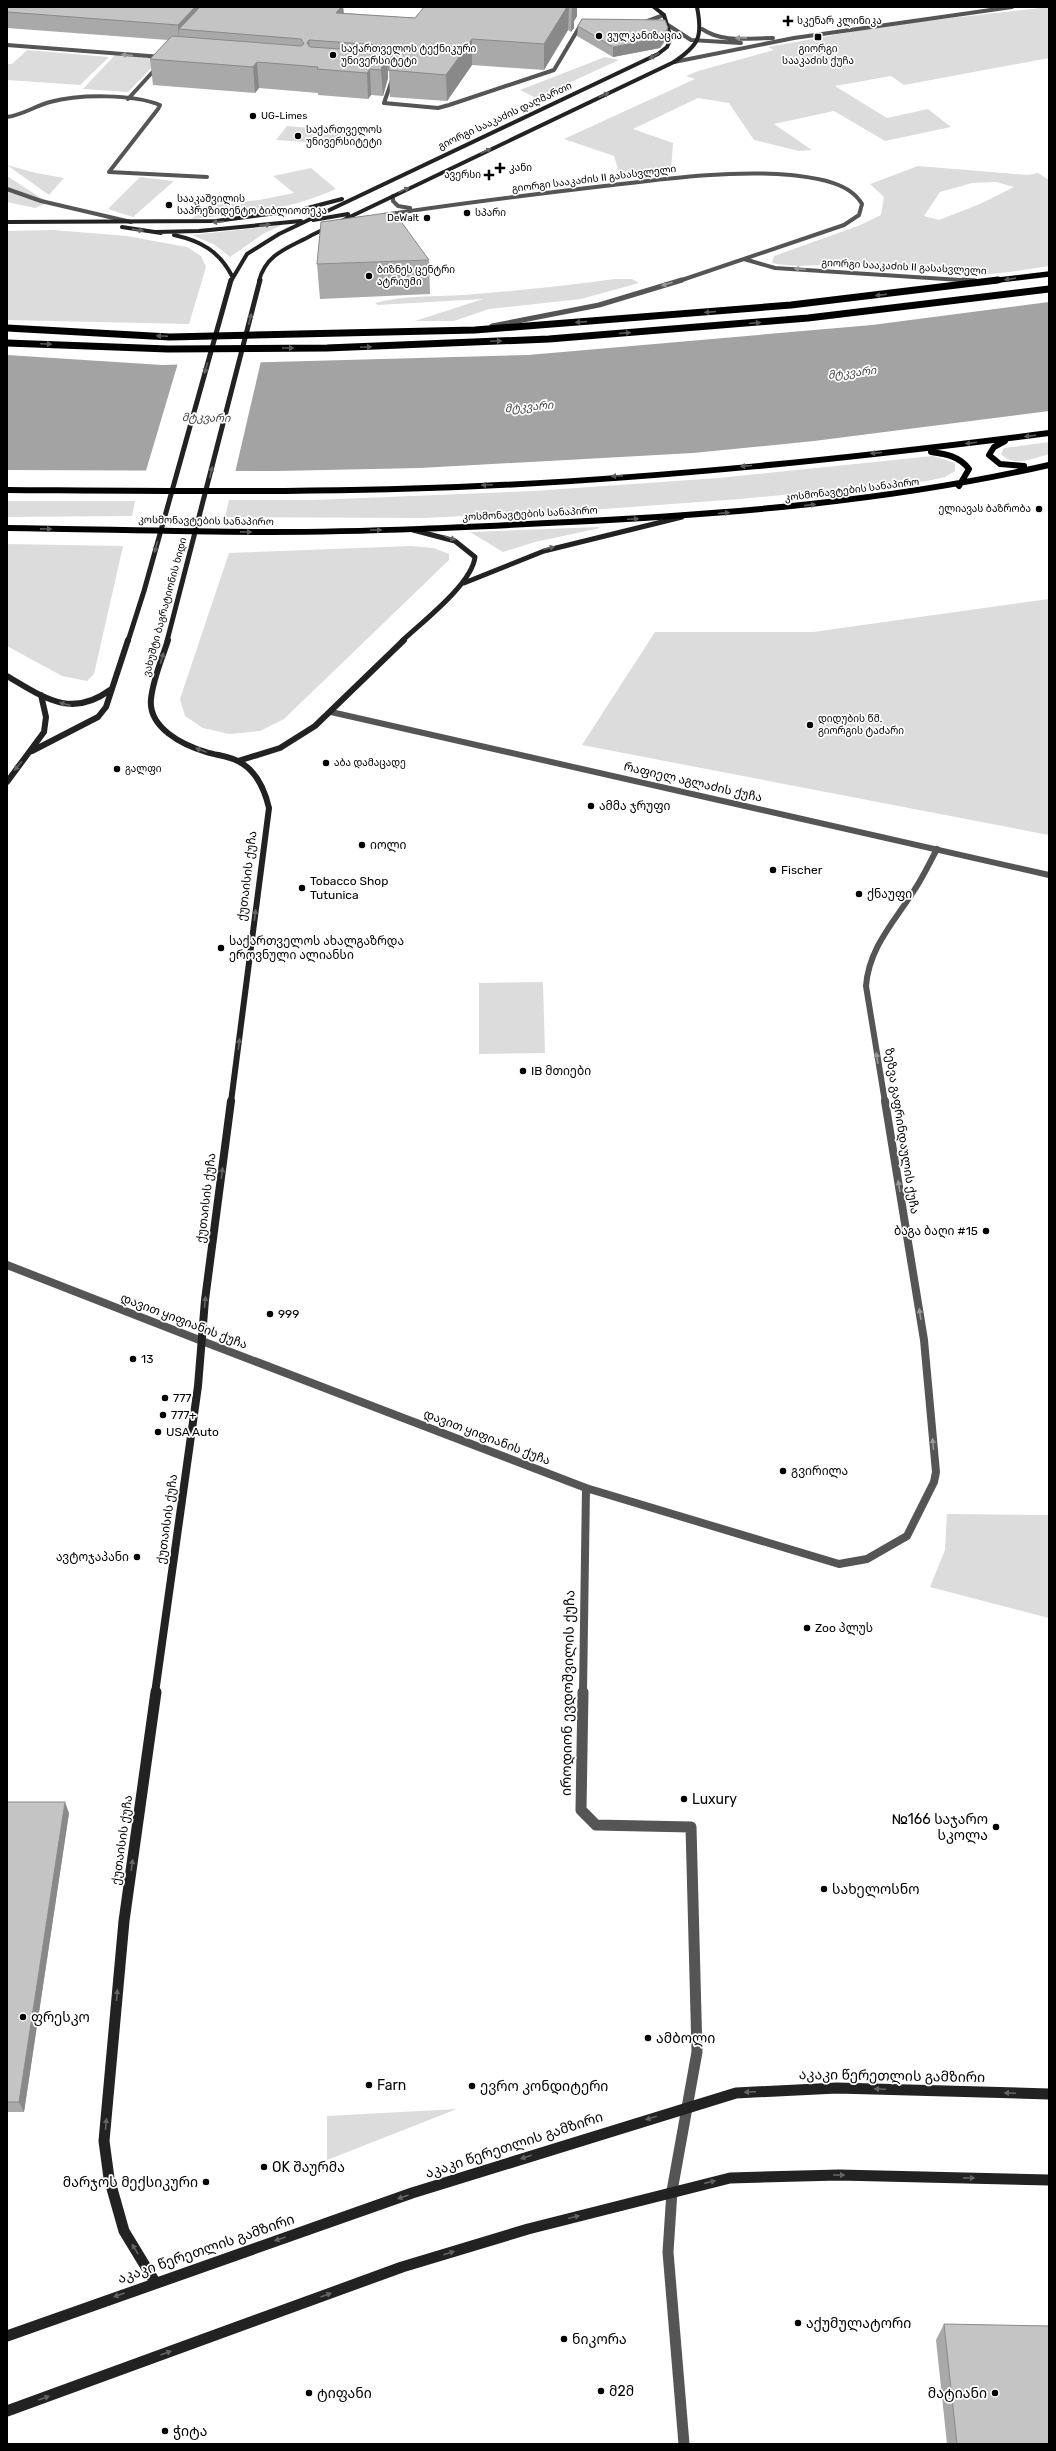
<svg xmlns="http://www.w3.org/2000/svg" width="1056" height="2451" viewBox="0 0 1056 2451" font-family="Rubik,'Noto Sans Georgian',sans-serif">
<rect width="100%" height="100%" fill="#fff"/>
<!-- green -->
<path fill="#dcdcdc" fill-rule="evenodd" d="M1049 7V58L904 85 891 76 835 86 887 118 928 109 951 127 885 141 834 111 774 124 812 150 799 151 754 140 729 103 698 98 633 129 673 143 671 170 620 175 614 156 564 139 695 79 686 76 698 71 774 50 768 47 889 25Z
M27 50 109 57 80 85 7 80V64H12Z
M115 55 160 59 128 92 83 89Z
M605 57 619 60 536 98 520 90Z
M287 126 371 133 347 145 276 140Z
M7 165 36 173 64 178 49 195Z
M918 166 1028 175 1038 173 1049 180V266C1022 270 995 275 967 275 929 274 890 266 851 264 826 263 796 269 772 263L774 256 858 226 881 215 884 197 870 184ZM996 182 1014 187 980 204 939 220 924 216 940 192 972 183Z
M311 168 336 189C290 210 242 214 192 219L205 206 259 200 294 193 273 176Z
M7 176 41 198 50 202 35 208 7 202Z
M140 177 174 181 133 217 108 209Z
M282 225 263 234 230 257 215 245 192 235Z
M53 230 127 236 187 247 201 256 206 267 189 324 7 320V231Z
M615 279H632L639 283 581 299 489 309 454 321H415L483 299 378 305 375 303C404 295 433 297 463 295 514 291 564 286 615 279Z
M1049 442V454L1046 455C1031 459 1014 467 1001 454L1004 448Z
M933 456 955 463V471L945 477 927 481 740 499 604 509 424 518 225 517 229 500H314L533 491 719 478Z
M7 501H135L132 516 7 517Z
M598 527 600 528 535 542 503 552 470 532Z
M7 544 123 546 94 674 87 681 62 676 7 646Z
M411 546 434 548 449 554V560L284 719 260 731 229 734 203 728 185 716 180 699 229 553Z
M1049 599V835L582 745 655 632H813Z
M543 982 545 1053 479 1054V983Z
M947 1514 1049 1515V1618L930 1587 945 1550Z
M457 2109 327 2160V2116Z"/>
<!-- water -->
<path fill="#a3a3a3" d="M1049 302V411L814 441 693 453 420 468 276 471 7 470V355L162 365 528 355 872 325Z"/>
<!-- pier -->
<path fill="#fff" d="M261 361 235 473 145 474 178 363Z"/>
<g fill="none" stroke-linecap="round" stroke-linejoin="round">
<!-- minor-far4 -->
<path stroke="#555" stroke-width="4" d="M642 23 664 15
M7 45 162 57
M393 77 384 103 438 108 449 105 554 70 583 21
M128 99 159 65
M7 117C23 115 35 106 50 102 79 94 133 94 160 105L158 109 109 172 207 177
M7 189 41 201 131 222
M393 196V201L398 206 410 208
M384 215C460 203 536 194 613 185 671 178 732 170 791 175 814 178 849 181 862 204L859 215 844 225 679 281
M744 259 775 268 976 281"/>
<!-- minor-far3 -->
<path stroke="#555" stroke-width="5" d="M963 280 976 281
M492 326 599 305 682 280"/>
<!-- minor-far2 -->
<path stroke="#555" stroke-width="6" d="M885 1102 866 986C869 947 895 921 915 889 923 877 930 862 937 849"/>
<!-- minor-far1 -->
<path stroke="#555" stroke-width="8" d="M202 1341 586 1488 839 1564 867 1559 907 1536 934 1482 936 1472 924 1340 885 1101
M583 1693 586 1488"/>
<!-- minor -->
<path stroke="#555" stroke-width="11" d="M583 1692 581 1810 596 1825 691 1827 697 2052 672 2191 668 2252 684 2444"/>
<!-- tertiary-far2 -->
<path stroke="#555" stroke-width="4" d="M668 25 691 40 741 43
M702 29C722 43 750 38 773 38
M674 62 794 38 1012 7"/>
<!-- tertiary-far1 -->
<path stroke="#555" stroke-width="6" d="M331 712 1049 875"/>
<!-- tertiary -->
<path stroke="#555" stroke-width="8" d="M7 1265 202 1341"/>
<!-- secondary-far4 -->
<path stroke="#222" stroke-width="4" d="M313 220 348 214
M7 222 216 221 300 210 342 199
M122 227 161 233
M156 232 199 231 301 221
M174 235C201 241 219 251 232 276
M231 281 247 254 279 234 658 54 667 47 671 38 664 15 654 7
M259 281C266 253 289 248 312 235L674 62C699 45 703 37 697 7"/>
<!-- secondary-far3 -->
<path stroke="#222" stroke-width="5" d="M464 583 544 551 682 517
M128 641 144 591 231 280
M167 641 260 280
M402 641C422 622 472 584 475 557L455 541 413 530"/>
<!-- secondary-far2 -->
<path stroke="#222" stroke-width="6" d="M168 640C162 659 153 679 151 699 148 728 183 745 206 752 219 756 232 756 243 764 258 774 265 791 269 808L231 1102
M7 676C43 697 71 719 110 690
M32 751 98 717 106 707 128 640
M238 761 280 748 315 726 404 640
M7 782 44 732 46 717 41 695"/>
<!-- secondary-far1 -->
<path stroke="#222" stroke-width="8" d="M155 1693 198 1386 205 1300 231 1101"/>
<!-- secondary -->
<path stroke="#222" stroke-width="11" d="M155 2282 124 2231 109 2178 104 2141 124 1921 156 1692
M7 2336 412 2193 736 2093 837 2088 1049 2094
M7 2411 402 2267 528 2229 730 2178 839 2175 1049 2180"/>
<!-- primary -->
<path stroke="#000" stroke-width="6" d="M1005 441 994 447 989 455 1000 464 1024 466
M931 452C946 454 959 456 969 469L959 486
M7 490C157 491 308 493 458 487 656 479 853 458 1049 433
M7 528C95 529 182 532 270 532 370 532 470 527 569 522 731 514 891 501 1049 465"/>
<!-- trunk-far1 -->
<path stroke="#000" stroke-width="5.5" d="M990 281 1049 274"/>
<!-- trunk -->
<path stroke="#000" stroke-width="7" d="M7 328 170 337 475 330 791 305 998 280
M7 343 168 349 327 348 549 339 808 318 1049 289"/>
</g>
<!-- wall -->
<path fill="#a9a9a9" d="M7 7H343L344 13 415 18 424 7H577V16L574 21V28L571 32 568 30 544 70 472 65 447 101 390 97 389 71H388V78L383 96 371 95 368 99 318 95V93L259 88 255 93 153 85 150 59 168 40 7 28Z
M578 26 668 28 667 38 660 48 613 57 577 36Z
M429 260 430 294 320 299 317 264Z
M7 1802 69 1813 24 2112H7Z
M944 2324 1049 2444H947L936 2340Z"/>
<!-- shaded-wall -->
<path fill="#898989" d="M195 7H211L179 29V41L178 25Z
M341 7H343L345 30 336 13Z
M564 7H569L568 30 544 70V44Z
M572 7H577V16L574 21V28L571 32Z
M668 28 667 38 660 48 613 57V47Z
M472 39V65L447 101 446 75Z
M309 40 311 66 307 43Z
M387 52 388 78 383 96 381 70Z
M257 62 259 88 255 93 253 67Z
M370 69 371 95 368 99 367 73Z
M65 1802 69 1813 24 2112 19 2102Z"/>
<!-- building -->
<path fill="#c4c4c4" stroke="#898989" d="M7 7H195L178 25 7 12Z
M200 7H341L336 13 415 18 424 7H567L544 44 472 39 446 75 388 70 395 50 393 46 309 40 307 43 310 47 387 52 381 70 370 69 367 73 317 69 318 67 257 62 253 67 150 59 172 36 301 46 304 44 301 39 179 29Z
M582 19 665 20 668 28 660 38 613 47 578 26Z
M394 212 429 260 317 264 321 222Z
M7 1802H65L19 2102H7Z
M944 2324 1049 2326V2444H957Z"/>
<!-- one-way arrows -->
<defs><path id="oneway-solid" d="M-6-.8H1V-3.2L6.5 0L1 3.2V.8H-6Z"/></defs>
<g fill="#999">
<use href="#oneway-solid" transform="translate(741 38) rotate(179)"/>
<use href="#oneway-solid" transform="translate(127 55) rotate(-175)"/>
<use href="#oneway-solid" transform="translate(800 269) rotate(-176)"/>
<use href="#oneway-solid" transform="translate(667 284) rotate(163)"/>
<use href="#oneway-solid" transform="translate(877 1058) rotate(-99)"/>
<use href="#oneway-solid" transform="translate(899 1186) rotate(-99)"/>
<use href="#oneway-solid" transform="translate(920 1314) rotate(-99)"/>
<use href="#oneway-solid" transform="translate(933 1444) rotate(-95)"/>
</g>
<g fill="#646464">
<use href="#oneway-solid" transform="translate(654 56) rotate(150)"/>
<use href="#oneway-solid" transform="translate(604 95) rotate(-25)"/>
<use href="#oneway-solid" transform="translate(486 151) rotate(-25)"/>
<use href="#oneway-solid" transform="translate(404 190) rotate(-26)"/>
<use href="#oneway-solid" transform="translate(218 222) rotate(175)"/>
<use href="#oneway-solid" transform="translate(265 225) rotate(-6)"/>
<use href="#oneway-solid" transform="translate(138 230) rotate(8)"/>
<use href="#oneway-solid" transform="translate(250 319) rotate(-76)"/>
<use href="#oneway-solid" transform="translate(206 368) rotate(106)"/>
<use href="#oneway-solid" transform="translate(211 472) rotate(-76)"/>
<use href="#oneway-solid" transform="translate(450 538) rotate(19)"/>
<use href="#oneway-solid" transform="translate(156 547) rotate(106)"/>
<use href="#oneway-solid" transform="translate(549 548) rotate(-14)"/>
<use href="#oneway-solid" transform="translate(162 658) rotate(-74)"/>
<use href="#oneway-solid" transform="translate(65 704) rotate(-166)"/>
<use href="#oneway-solid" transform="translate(201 750) rotate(-159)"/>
<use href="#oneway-solid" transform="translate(18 766) rotate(130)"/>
<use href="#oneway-solid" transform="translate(255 915) rotate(-83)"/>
<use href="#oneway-solid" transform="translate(239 1044) rotate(-83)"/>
<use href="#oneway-solid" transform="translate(222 1173) rotate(-83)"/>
<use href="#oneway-solid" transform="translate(205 1302) rotate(-84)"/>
<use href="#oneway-solid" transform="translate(132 1865) rotate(-82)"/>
<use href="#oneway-solid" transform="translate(117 1995) rotate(-85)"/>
<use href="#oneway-solid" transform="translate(880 2089) rotate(-178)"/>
<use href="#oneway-solid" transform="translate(750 2092) rotate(177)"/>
<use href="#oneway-solid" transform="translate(1010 2093) rotate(-178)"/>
<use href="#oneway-solid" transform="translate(651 2118) rotate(163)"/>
<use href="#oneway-solid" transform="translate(106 2124) rotate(-85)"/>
<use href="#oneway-solid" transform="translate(526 2157) rotate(163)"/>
<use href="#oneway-solid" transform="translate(839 2175)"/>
<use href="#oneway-solid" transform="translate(969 2178) rotate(1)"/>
<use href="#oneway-solid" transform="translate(710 2182) rotate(-13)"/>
<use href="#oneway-solid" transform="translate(403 2197) rotate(161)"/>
<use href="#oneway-solid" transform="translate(574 2217) rotate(-14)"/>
<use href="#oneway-solid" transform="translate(280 2239) rotate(161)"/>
<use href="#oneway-solid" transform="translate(135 2249) rotate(-121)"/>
<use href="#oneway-solid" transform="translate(449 2253) rotate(-17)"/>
<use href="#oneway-solid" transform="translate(119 2295) rotate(160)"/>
<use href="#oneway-solid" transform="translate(326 2295) rotate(-20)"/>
<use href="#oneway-solid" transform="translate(166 2353) rotate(-20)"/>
<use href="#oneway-solid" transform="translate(44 2398) rotate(-20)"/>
</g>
<g fill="#595959">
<use href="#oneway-solid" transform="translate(1010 279) rotate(172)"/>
<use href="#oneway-solid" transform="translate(881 295) rotate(173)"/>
<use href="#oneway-solid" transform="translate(710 312) rotate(175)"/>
<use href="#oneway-solid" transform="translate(581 322) rotate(176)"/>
<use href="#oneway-solid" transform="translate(755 323) rotate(-5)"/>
<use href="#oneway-solid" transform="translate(625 333) rotate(-5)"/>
<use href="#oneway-solid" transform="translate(162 336) rotate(-177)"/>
<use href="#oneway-solid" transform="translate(496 341) rotate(-2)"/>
<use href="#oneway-solid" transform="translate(46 344) rotate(2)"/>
<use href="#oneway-solid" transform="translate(366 347) rotate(-2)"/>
<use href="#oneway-solid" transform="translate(288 348)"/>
<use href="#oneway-solid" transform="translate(1030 436) rotate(173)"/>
<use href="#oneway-solid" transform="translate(971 443) rotate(173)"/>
<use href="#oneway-solid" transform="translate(876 453) rotate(175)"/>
<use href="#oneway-solid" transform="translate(746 466) rotate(175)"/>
<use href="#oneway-solid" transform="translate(617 476) rotate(176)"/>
<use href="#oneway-solid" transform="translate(487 485) rotate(178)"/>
<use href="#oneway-solid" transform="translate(810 505) rotate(-6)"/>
<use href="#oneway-solid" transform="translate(724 513) rotate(-5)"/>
<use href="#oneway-solid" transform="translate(633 519) rotate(-3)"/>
<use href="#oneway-solid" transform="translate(46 529) rotate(1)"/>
<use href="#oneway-solid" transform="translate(376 530) rotate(-1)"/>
<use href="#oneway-solid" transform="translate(246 532) rotate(1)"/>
</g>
<!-- markers -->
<g fill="#000" stroke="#fff" stroke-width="1.5">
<path d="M786 15h4v4h4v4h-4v4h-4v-4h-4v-4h4z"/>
<circle cx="599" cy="36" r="4"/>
<rect x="814" y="33" width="8" height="8" rx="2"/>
<circle cx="333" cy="55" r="4"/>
<circle cx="253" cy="116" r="4"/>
<circle cx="298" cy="136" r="4"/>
<path d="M498 162h4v4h4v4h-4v4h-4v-4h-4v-4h4z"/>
<path d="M487 169h4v4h4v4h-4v4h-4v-4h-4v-4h4z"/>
<circle cx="169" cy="205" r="4"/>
<circle cx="467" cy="213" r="4"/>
<circle cx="427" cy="218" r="4"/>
<circle cx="369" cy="276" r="4"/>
<circle cx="1039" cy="509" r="4"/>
<circle cx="810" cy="725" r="4"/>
<circle cx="326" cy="763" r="4"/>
<circle cx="117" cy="769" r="4"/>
<circle cx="591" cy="806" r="4"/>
<circle cx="362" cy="845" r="4"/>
<circle cx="773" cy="870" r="4"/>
<circle cx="302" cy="888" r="4"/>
<circle cx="859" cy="894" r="4"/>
<circle cx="221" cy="948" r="4"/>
<circle cx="523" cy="1071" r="4"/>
<circle cx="986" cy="1231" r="4"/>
<circle cx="270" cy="1314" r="4"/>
<circle cx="133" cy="1359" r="4"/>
<circle cx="165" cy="1398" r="4"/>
<circle cx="163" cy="1415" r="4"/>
<circle cx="158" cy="1432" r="4"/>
<circle cx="783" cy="1471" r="4"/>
<circle cx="137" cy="1557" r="4"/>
<circle cx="807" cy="1628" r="4"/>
<circle cx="684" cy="1799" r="4"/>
<circle cx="996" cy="1827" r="4"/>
<circle cx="824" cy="1889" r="4"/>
<circle cx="23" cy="2017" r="4"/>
<circle cx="648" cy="2038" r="4"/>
<circle cx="369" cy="2085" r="4"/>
<circle cx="472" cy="2086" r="4"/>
<circle cx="264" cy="2167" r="4"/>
<circle cx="206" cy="2182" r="4"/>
<circle cx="798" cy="2323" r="4"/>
<circle cx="564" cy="2339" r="4"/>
<circle cx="601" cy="2391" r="4"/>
<circle cx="309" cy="2393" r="4"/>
<circle cx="995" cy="2393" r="4"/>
<circle cx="165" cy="2431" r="4"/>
</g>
<g text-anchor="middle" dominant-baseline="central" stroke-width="3.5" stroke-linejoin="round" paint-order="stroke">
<!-- far-poi labels -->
<g font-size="10" fill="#000" stroke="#fff" text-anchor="start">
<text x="797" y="21">სკენარ კლინიკა</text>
<text x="607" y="36">ვულკანიზაცია</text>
<text x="341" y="49">საქართველოს ტექნიკური<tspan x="341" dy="12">უნივერსიტეტი</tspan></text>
<text x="818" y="49" text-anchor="middle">გიორგი<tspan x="818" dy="12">სააკაძის ქუჩა</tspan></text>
<text x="261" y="116">UG-Limes</text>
<text x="306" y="130">საქართველოს<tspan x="306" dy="12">უნივერსიტეტი</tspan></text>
<text x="509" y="168">კანი</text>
<text x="481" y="175" text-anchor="end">ავერსი</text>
<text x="177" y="199">სააკაშვილის<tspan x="177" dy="12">საპრეზიდენტო ბიბლიოთეკა</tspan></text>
<text x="475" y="213">სპარი</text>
<text x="419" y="218" text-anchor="end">DeWalt</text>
<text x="377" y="270">ბიზნეს ცენტრი<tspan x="377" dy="12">ატრიუმი</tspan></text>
<text x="1031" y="509" text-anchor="end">ელიავას ბაზრობა</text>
<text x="818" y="719">დიდუბის წმ.<tspan x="818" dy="12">გიორგის ტაძარი</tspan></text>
<text x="334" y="763">აბა დამაცადე</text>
<text x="125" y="769">გალფი</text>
</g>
<!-- far-street labels -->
<g font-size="10" fill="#000" stroke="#fff">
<text transform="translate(505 116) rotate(-25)">გიორგი სააკაძის დაღმართი</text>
<text transform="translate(594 179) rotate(-7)">გიორგი სააკაძის II გასასვლელი</text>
<text transform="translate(904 267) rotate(3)">გიორგი სააკაძის II გასასვლელი</text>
<text transform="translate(852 490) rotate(-7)">კოსმონავტების სანაპირო</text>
<text transform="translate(530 514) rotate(-3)">კოსმონავტების სანაპირო</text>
<text transform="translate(206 521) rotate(1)">კოსმონავტების სანაპირო</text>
<text transform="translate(165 607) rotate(-75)">ვახუშტი ბაგრატიონის ხიდი</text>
</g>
<!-- far-water labels -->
<g font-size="11" font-style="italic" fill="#444" stroke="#fff">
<text transform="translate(852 373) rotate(-6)">მტკვარი</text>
<text transform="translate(529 407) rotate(-5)">მტკვარი</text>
<text transform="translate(206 418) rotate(1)">მტკვარი</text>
</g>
<!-- street labels -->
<g font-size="12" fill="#000" stroke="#fff">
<text transform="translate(693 782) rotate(13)">რაფიელ აგლაძის ქუჩა</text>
<text transform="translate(247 876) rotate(-83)">ქუთაისის ქუჩა</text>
<text transform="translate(902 1131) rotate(81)">ზეზვა გაფრინდაულის ქუჩა</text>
<text transform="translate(206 1198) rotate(-83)">ქუთაისის ქუჩა</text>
<text transform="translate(184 1321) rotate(21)">დავით ყიფიანის ქუჩა</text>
<text transform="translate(487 1437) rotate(21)">დავით ყიფიანის ქუჩა</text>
<text transform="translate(167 1519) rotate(-82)">ქუთაისის ქუჩა</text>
<text transform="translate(122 1840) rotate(-82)">ქუთაისის ქუჩა</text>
</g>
<!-- poi labels -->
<g font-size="12" fill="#000" stroke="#fff" text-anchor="start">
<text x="599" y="806">ამმა ჯრუფი</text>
<text x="370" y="845">იოლი</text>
<text x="781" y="870">Fischer</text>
<text x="310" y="881">Tobacco Shop<tspan x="310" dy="14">Tutunica</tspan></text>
<text x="867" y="894">ქნაუფი</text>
<text x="229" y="941">საქართველოს ახალგაზრდა<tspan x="229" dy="14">ეროვნული ალიანსი</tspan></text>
<text x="531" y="1071">IB მთიები</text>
<text x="978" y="1231" text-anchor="end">ბაგა ბაღი #15</text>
<text x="278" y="1314">999</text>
<text x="141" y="1359">13</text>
<text x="173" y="1398">777</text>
<text x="171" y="1415">777+</text>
<text x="166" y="1432">USA Auto</text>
<text x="791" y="1471">გვირილა</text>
<text x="129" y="1557" text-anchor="end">ავტოჯაპანი</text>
<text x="815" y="1628">Zoo პლუს</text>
</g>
<!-- near-street labels -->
<g font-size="14" fill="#000" stroke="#fff">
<text transform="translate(568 1693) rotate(-89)">იროდიონ ევდოშვილის ქუჩა</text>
<text transform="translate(892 2076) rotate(1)">აკაკი წერეთლის გამზირი</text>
<text transform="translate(514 2145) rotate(-18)">აკაკი წერეთლის გამზირი</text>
<text transform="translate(206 2249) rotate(-19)">აკაკი წერეთლის გამზირი</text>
</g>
<!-- near-poi labels -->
<g font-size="14" fill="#000" stroke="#fff" text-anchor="start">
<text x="692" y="1799">Luxury</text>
<text x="988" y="1819" text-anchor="end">№166 საჯარო<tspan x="988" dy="16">სკოლა</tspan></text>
<text x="832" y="1889">სახელოსნო</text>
<text x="31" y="2017">ფრესკო</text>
<text x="656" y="2038">ამბოლი</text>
<text x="377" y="2085">Farn</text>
<text x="480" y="2086">ევრო კონდიტერი</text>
<text x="272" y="2167">OK შაურმა</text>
<text x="198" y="2182" text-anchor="end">მარჯოს მექსიკური</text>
<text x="806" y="2323">აქუმულატორი</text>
<text x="572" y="2339">ნიკორა</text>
<text x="609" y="2391">მ2მ</text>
<text x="317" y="2393">ტიფანი</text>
<text x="987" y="2393" text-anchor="end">მატიანი</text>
<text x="173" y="2431">ჭიტა</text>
</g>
</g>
<!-- border -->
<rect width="1056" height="2451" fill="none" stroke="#000000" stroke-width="16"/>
</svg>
